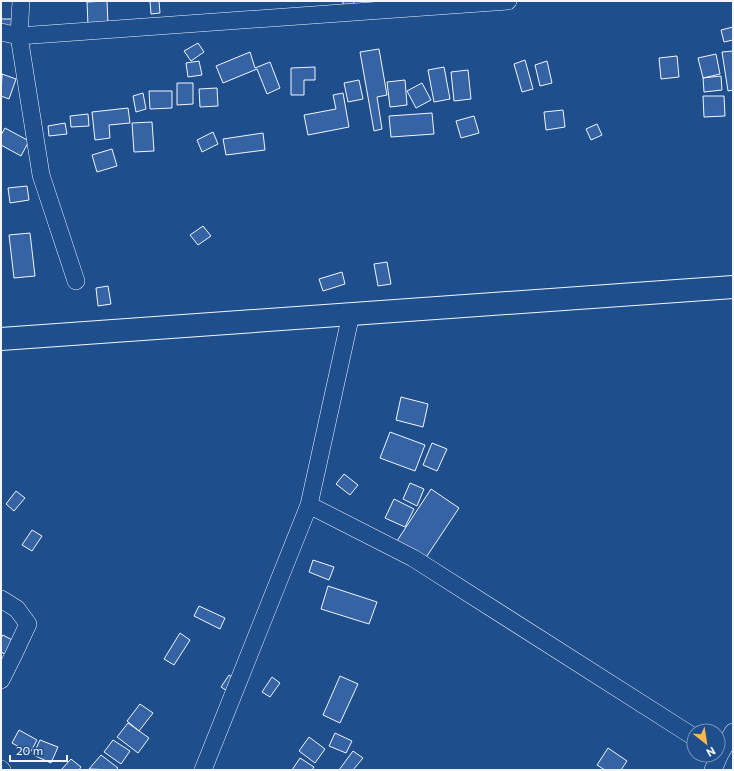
<svg xmlns="http://www.w3.org/2000/svg" width="734" height="771" viewBox="0 0 734 771" font-family="Commissioner,sans-serif">
<rect width="100%" height="100%" fill="#1f4e8c"/>
<!-- building -->
<path fill="#3563a3" stroke="#f2f6ff" d="M107 1 108 24 88 25 87 2Z
M150 1H159L160 13 151 14Z
M343 1H354V5H343Z
M1 19H15V34H1Z
M733 27V40L724 42 721 30Z
M198 43 204 52 191 61 184 51Z
M379 49 387 95 377 97 382 129 374 131 360 52Z
M733 51V90L728 91 722 52Z
M250 52 255 68 270 62 280 88 267 94 257 69 223 83 216 66Z
M716 54 720 74 703 78 698 58Z
M677 56 679 77 661 79 659 58Z
M525 60 533 89 522 92 514 64Z
M199 61 202 75 188 77 186 63Z
M547 61 552 83 540 86 535 65Z
M315 67V80H304V95H291V68Z
M444 67 450 99 434 102 428 70Z
M468 70 471 99 454 101 451 72Z
M2 74 16 79 9 99 1 96Z
M721 76 722 90 704 92 703 78Z
M359 80 363 99 348 102 344 83Z
M405 80 407 105 390 107 387 82Z
M177 83H193V104L177 105Z
M422 83 431 100 416 108 407 91Z
M217 88 218 106 200 107 199 89Z
M149 91H172V108L150 109Z
M143 93 146 109 136 112 133 96Z
M343 93 349 127 308 135 304 115 336 109 333 95Z
M703 96H724L725 116 704 117Z
M128 108 130 123 109 125 110 138 95 140 92 112Z
M563 110 565 127 546 130 544 112Z
M432 113 434 134 391 137 389 116Z
M88 114 89 126 71 127 70 116Z
M474 116 479 133 461 138 456 121Z
M152 122 154 151 134 152 132 123Z
M65 123 67 134 49 136 48 126Z
M597 124 602 135 591 140 586 129Z
M5 128 29 141 21 156 1 145V135Z
M213 132 218 144 202 152 197 140Z
M263 133 265 150 226 155 223 139Z
M112 149 117 166 97 172 92 155Z
M27 186 29 200 10 203 8 188Z
M203 226 211 236 198 245 190 235Z
M30 233 35 276 14 278 9 235Z
M387 262 391 284 378 286 374 264Z
M342 272 345 284 323 291 319 279Z
M108 286 111 304 98 306 96 288Z
M401 397 428 404 423 427 396 420Z
M390 432 425 445 415 471 380 458Z
M432 443 447 449 437 471 423 465Z
M344 474 358 485 350 495 336 484Z
M410 483 424 489 417 506 403 499Z
M431 489 459 508 421 565 393 547Z
M16 491 25 498 14 511 6 504Z
M394 499 414 509 405 527 385 518Z
M32 530 42 536 32 551 22 545Z
M313 560 334 567 329 580 309 572Z
M328 586 377 602 369 624 321 609Z
M199 606 225 618 220 629 194 616Z
M180 633 190 640 174 665 164 659Z
M3 635 14 641 5 654 1 652V638Z
M229 675 240 682 232 694 221 687Z
M340 676 358 684 340 723 323 715Z
M272 677 280 683 270 697 262 692Z
M140 704 153 713 139 731 127 721Z
M128 723 149 738 138 753 117 737Z
M19 730 37 740 30 753 12 743Z
M335 733 352 741 346 753 329 746Z
M309 737 325 749 315 763 299 751Z
M40 740 58 747 51 763 33 755Z
M113 740 130 751 121 764 104 752Z
M608 748 627 761 621 770H605L597 765Z
M353 751 363 758 353 770H339Z
M101 755 118 768 116 770 89 769Z
M300 758 314 767 312 770H292Z
M71 759 81 767 79 770H61Z"/>
<g fill="none" stroke-linecap="round" stroke-linejoin="round">
<!-- street casing -->
<g stroke="#f2f6ff" stroke-width="18">
<path id="street" d="M21 1 19 36 41 175 76 281
M1 32 19 36 508 1
M309 505 413 558 694 737
M1 599 17 609 28 624 14 654 1 680
M1 769 2 770
M203 770 309 505 351 314
M713 770 720 754 733 732"/>
</g>
<!-- primary casing -->
<g stroke="#f2f6ff" stroke-width="24">
<path id="primary" d="M1 339 733 287"/>
</g>
<!-- street -->
<use href="#street" stroke="#1f4e8c" stroke-width="17"/>
<!-- primary -->
<use href="#primary" stroke="#1f4e8c" stroke-width="22"/>
</g>
<!-- border -->
<rect width="734" height="771" fill="none" stroke="#f2f6ff" stroke-width="4"/>
<!-- north arrow -->
<g transform="translate(706 743) rotate(150)"><circle r="19" fill="#1f4e8c" stroke="#7391ba"/>
<path d="M0-3L7 15L0 10L-7 15Z" fill="#ffb74d"/>
<text y="-6" font-size="11" font-weight="bold" text-anchor="middle" fill="#f2f6ff">N</text>
</g>
<!-- scale -->
<path d="M10 755v6h57v-6" fill="none" stroke="#f2f6ff" stroke-width="2"/>
<text x="16" y="755" font-size="12" fill="#f2f6ff" stroke="#1f4e8c" stroke-width="3" paint-order="stroke">20 m</text>
</svg>
